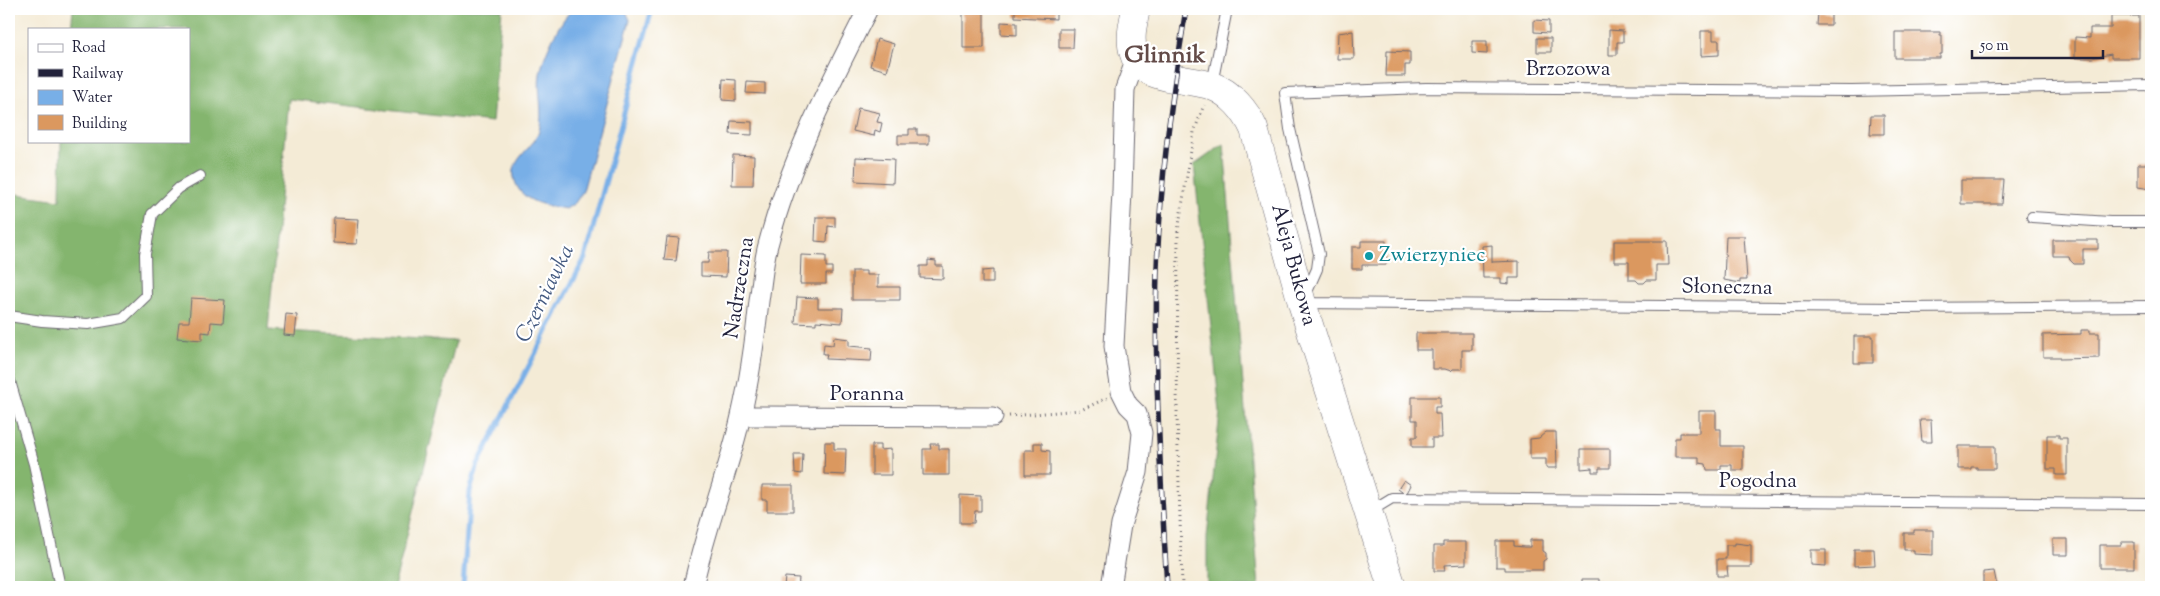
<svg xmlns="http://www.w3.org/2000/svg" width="2160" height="596" viewBox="0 0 2160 596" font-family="'Sorts Mill Goudy',serif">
<rect width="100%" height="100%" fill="#fff"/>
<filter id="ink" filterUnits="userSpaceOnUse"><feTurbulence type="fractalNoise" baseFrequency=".02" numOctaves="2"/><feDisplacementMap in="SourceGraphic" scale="10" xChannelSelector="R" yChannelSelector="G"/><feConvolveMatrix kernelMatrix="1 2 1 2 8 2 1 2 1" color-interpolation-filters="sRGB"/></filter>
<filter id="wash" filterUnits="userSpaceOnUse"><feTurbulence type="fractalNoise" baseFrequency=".0096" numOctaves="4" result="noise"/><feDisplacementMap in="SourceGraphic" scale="20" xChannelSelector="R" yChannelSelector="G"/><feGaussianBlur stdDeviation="1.12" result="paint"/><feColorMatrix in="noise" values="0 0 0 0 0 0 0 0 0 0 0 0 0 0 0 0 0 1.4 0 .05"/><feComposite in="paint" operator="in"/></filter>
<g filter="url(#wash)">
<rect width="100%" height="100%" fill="#f4ebd6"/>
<!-- forest -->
<path fill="#84b56e" stroke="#536c54" d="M73 9H502L492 122 289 99 268 330 456 341 394 587H9V193L60 200 61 141H189V29H71Z
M1224 144 1259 587H1207V537L1220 412 1194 165Z"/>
<!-- water -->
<path fill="#78afe7" stroke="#4d6891" d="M573 9H625L630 20 583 191 575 203 566 209C545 205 519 203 514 177 510 159 535 147 539 131 544 111 537 92 540 74 543 56 559 21 573 9Z"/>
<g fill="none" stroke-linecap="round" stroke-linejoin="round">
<!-- stream -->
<path stroke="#78afe7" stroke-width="5" d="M463 587 470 491 478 464 585 258 652 9"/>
</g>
<g id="blocks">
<!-- building -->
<path fill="#db985f" d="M1015 9H1056V19L1015 17Z
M963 11H984V48H963Z
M1818 13 1831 14V25H1817Z
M2111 16H2139V58H2111V54L2092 58H2075V37L2090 38V28H2111Z
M1534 20 1549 21V33L1534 32Z
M1001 22 1017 23V35L1001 34Z
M1059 29H1074L1073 48H1059Z
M1609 30 1623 31V42H1617V55H1609Z
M1353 31 1354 59H1337L1338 33Z
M1701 31H1713V40H1719V55L1701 56Z
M1895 32H1940V35H1942V54H1940V58H1895Z
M1537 38H1551V52H1537Z
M877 39 894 44 887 71 870 66Z
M1472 41H1487V54L1472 53Z
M1387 51 1410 52V65H1405V76H1386Z
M723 79 736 80V101L722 100Z
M747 82 765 83V94L746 93Z
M858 108 880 113 877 122 882 123 880 132 875 130 874 136 853 131Z
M1871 115H1884V134H1870Z
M731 121 752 122V135L730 134Z
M909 129H917V135H929V144H898V135H909Z
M733 155 754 156 753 185H732Z
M856 157 894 159 893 183 855 181Z
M2146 162H2151V189L2138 187V164H2146Z
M1961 180H2004L2002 204H1961Z
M816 217H835V227L828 226 827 242 815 241Z
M334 218 359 219 357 244 333 243Z
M1726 236H1744L1747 280H1740V283L1724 280Z
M667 237 679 238 676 261 664 260Z
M2053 240H2098V249H2083V264H2074L2070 260 2069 256H2053Z
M1361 241H1386V265H1362V269H1352V247H1361Z
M1614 241H1667L1668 265H1656V280H1647L1644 283H1639L1636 280H1629V262H1614Z
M1492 245V262L1519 261V278H1509V284L1501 283V278H1483L1482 246Z
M709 252H727L726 277 701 276V263H708Z
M801 255 826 256V267H832V274H826V284H800Z
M928 260 936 261V266H943V279L920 278V266H928Z
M993 270V283H982V271Z
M852 271H866V275H878V287H900V300H852Z
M797 297 818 298V308H843L842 323 816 321V324L795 323Z
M191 298 225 300 223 323 211 322 210 333 202 332V340L177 338 179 322H189Z
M286 314 297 315 295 336 284 335Z
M2081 330H2090V333H2099V358L2060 359V357H2043V335L2081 334Z
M1416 333H1472V350H1462V369H1453L1451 371 1445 369H1432V350H1416Z
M1854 336H1873V363H1854Z
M834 337 849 339V346L872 348 871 361 826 359 827 354H823L824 344 833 345Z
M1412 397H1440V407H1435V414H1440L1441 438H1432V447H1412V437H1417V420H1412Z
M1699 411H1716V429H1721V446H1743V470H1732V465H1721V470H1707L1706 464 1699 463V457H1675V438H1680V433H1699Z
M1920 420H1931L1932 442H1922Z
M1546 432H1556L1557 468H1546V459H1530V439L1539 438Z
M2047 435H2059V438H2067V475H2056V469H2047Z
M825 442H834V449H846L845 475 824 474Z
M1034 443H1042V450L1050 451V475H1025V450H1034Z
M930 444H939V449H949V475H923V449H931Z
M872 445H880V450L891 449V475H872Z
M1958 446H1995V469H1977V467H1971V469H1958Z
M1581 449H1610V468H1599V472H1592V468L1581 469Z
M794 454H803L802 474 795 473Z
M1404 480 1411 485 1406 495 1398 489Z
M762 485H793V511H767V500H762Z
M960 495 981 496V511H975L974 523H960Z
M1914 530H1933V555L1914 554V550H1904V533H1914Z
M2053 539H2068V555H2053Z
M1530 540H1543V551L1546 553V559L1543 561V570H1505V567H1496V541H1514V546L1524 547H1530Z
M1443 542H1466V564L1444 565 1445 571H1434V546H1443Z
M2121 542H2134V568H2100V545H2121Z
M1735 543 1751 545V567H1727L1728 576H1717V559H1726V545H1735Z
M1854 549H1874L1875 565 1854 566Z
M1811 550H1826V566L1811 565Z
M1994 571 1997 586H1983V572Z
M785 577 799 578 798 587H784Z
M1582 579H1599V587H1582Z"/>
</g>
</g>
<g filter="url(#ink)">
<use href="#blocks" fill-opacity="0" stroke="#6c6871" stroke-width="1"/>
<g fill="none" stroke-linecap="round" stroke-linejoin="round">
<!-- lane casing -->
<g stroke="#6c6871" stroke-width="12">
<path id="lane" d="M1212 84 1227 9
M2151 85 1852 91 1426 88 1285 93 1290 129 1319 254 1317 269 1302 303 1901 308 2151 306
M2032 217 2110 222H2151
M9 316 42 321 88 324 123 318 146 296 145 254 152 214 179 188 200 176
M9 378 34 464 60 587
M1369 512 1392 498 2151 504"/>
</g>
<!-- street casing -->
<g stroke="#6c6871" stroke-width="21">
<path id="street" d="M741 416 993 417
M693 587C705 529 728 474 741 416 750 378 755 340 759 301 762 282 763 263 768 245 789 164 830 83 868 9
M1111 587 1121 525 1138 472 1142 433 1137 414 1128 405 1121 391 1114 346 1122 192 1125 89 1136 59"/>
</g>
<!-- secondary casing -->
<g stroke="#6c6871" stroke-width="29">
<path id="secondary" d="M1136 9C1133 23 1129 40 1134 54 1142 81 1190 78 1212 86 1231 93 1246 111 1254 129L1302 303 1392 587"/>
</g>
<!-- path -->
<path stroke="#6c6871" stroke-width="3" stroke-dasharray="1 4" stroke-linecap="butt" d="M1009 416 1081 410 1107 398
M1182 587 1177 416 1178 231 1194 132 1204 105"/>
<!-- lane -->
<use href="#lane" stroke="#fff" stroke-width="10"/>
<!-- street -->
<use href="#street" stroke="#fff" stroke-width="19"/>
<!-- secondary -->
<use href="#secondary" stroke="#fff" stroke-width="28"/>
<!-- rail casing -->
<g stroke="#22223b" stroke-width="5.5">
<path id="rail" d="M1167 587C1161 481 1154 375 1157 269 1160 181 1172 95 1186 9"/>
</g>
<!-- rail -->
<use href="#rail" stroke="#fff" stroke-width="4" stroke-dasharray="11" stroke-linecap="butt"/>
</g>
</g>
<!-- markers -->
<circle fill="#0f9aa8" stroke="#fff" stroke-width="2" cx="1369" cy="256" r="5"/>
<g text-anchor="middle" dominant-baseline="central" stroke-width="4.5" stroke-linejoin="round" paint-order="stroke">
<!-- street labels -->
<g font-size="21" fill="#22223b" stroke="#fff">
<text x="1568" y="70">Brzozowa</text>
<text transform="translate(1293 265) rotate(75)">Aleja Bukowa</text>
<text transform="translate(740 288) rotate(-81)">Nadrzeczna</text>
<text transform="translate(1727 288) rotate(1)">Słoneczna</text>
<text x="867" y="395">Poranna</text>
<text x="1758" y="482">Pogodna</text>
</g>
<!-- culture labels -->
<g font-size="21" fill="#0d838f" stroke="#fff" text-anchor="start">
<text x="1379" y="256">Zwierzyniec</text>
</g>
<!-- water labels -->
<g font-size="22" font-style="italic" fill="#445a80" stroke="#fff">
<text transform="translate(546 294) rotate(-64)">Czerniawka</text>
</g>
<!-- quarter labels -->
<g font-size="24" font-weight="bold" fill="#634b48" stroke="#fff">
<text x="1165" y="56">Glinnik</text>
</g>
</g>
<!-- margin -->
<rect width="2160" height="596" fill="none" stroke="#fff" stroke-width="30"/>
<!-- legend -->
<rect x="28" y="28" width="162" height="115" fill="#ffffff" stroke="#a7a7b1"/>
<rect x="38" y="44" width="25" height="8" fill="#ffffff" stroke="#a7a7b1"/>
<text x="72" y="52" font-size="15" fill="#22223b">Road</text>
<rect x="38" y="69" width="25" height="8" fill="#22223b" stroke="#a7a7b1"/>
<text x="72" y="78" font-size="15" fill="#22223b">Railway</text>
<rect x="38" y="90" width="25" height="15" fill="#78afe7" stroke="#a7a7b1"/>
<text x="72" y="102" font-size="15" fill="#22223b">Water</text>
<rect x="38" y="115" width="25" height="15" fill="#db985f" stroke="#a7a7b1"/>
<text x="72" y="128" font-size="15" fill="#22223b">Building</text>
<!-- scale -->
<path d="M1972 50v8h131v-8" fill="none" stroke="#22223b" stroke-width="2.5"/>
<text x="1980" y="50" font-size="15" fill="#22223b" stroke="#ffffff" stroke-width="4" paint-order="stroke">50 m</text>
</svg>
